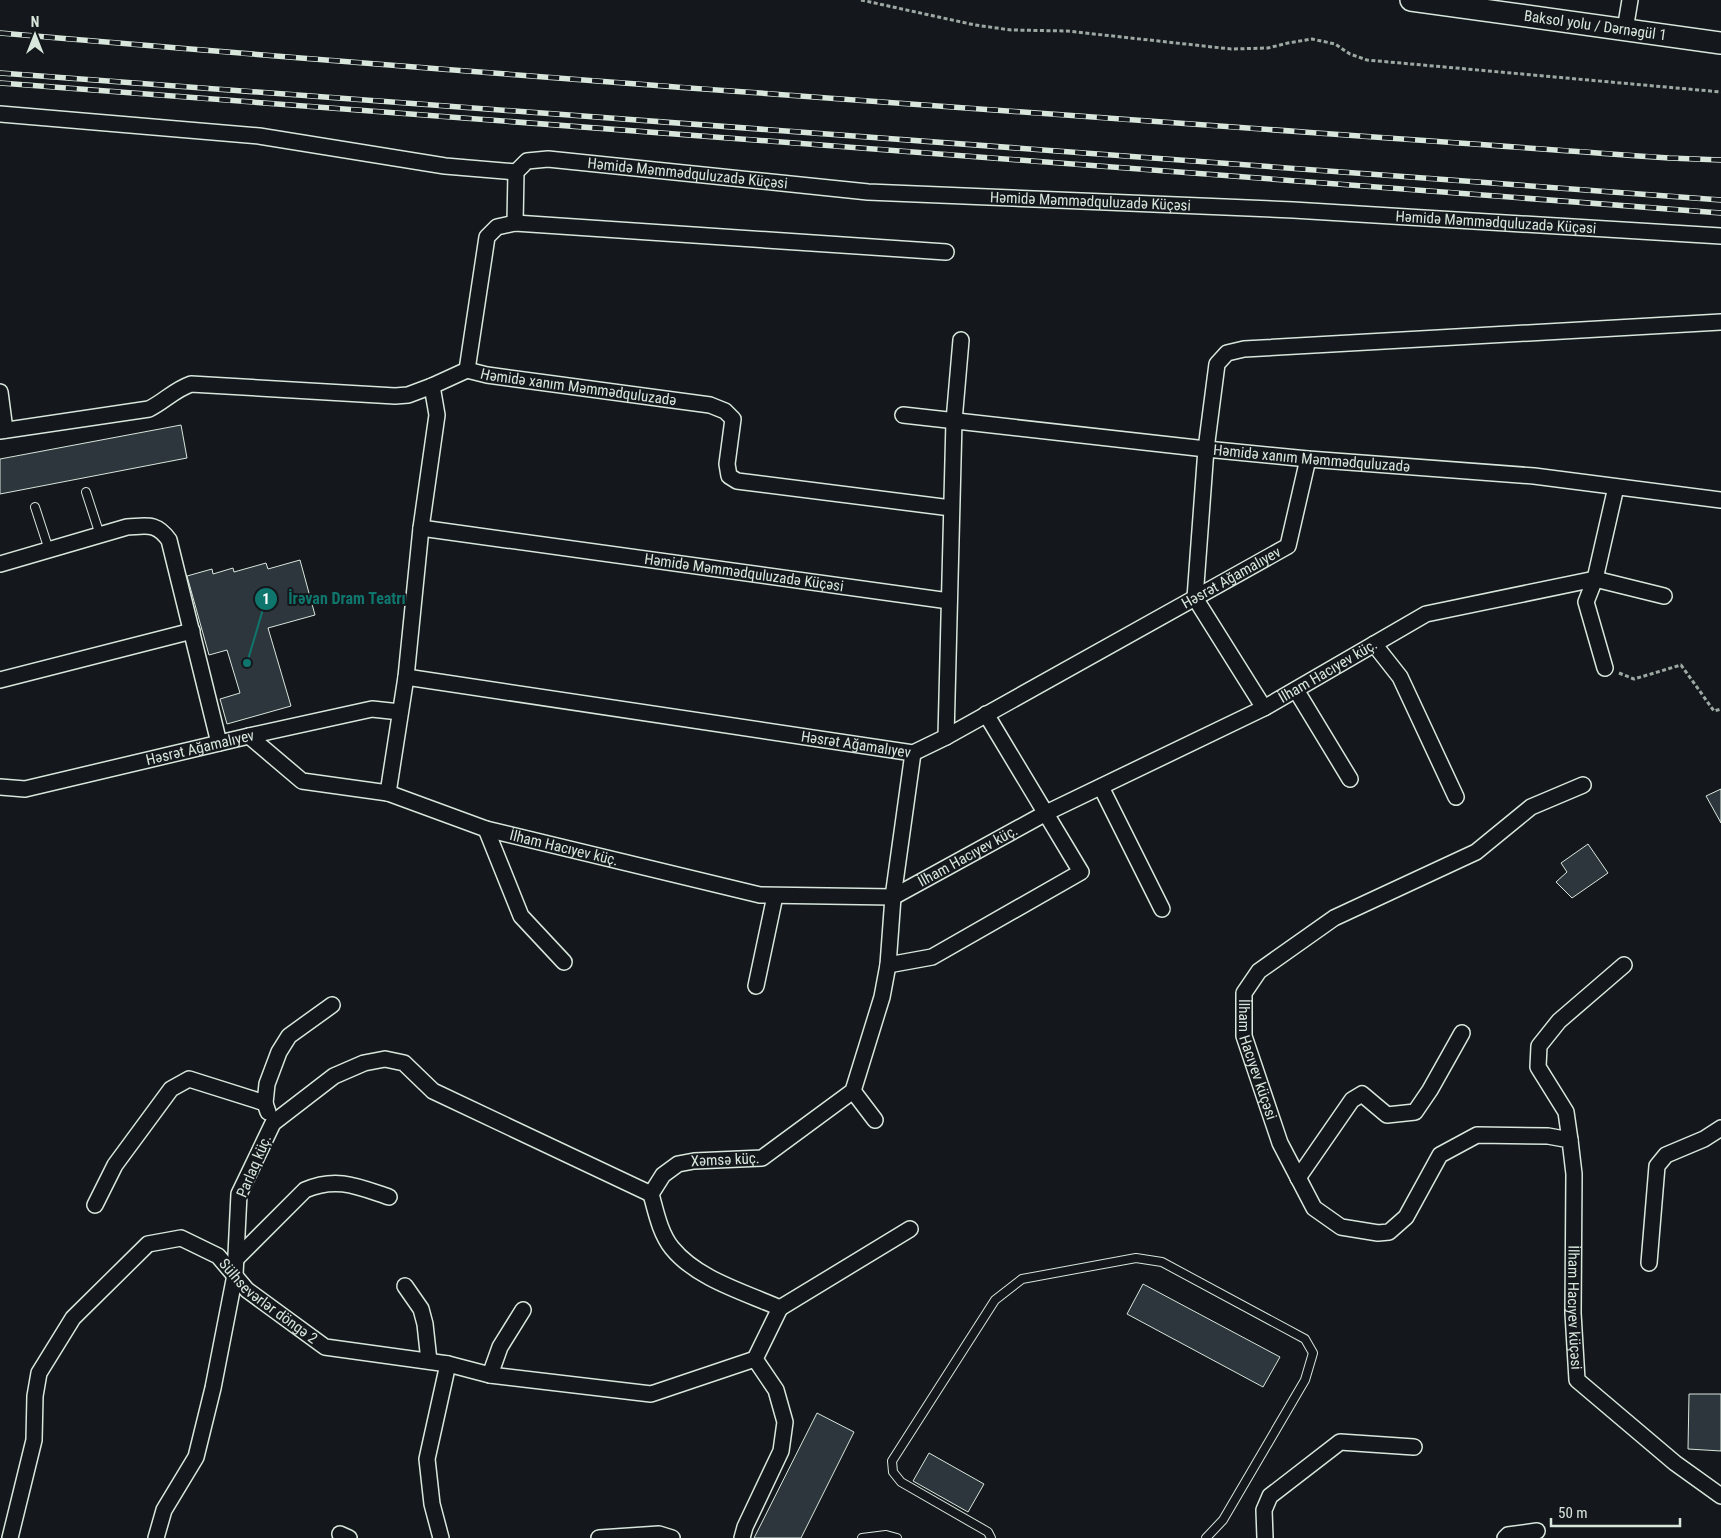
<svg xmlns="http://www.w3.org/2000/svg" width="1721" height="1538" viewBox="0 0 1721 1538" font-family="'Roboto Condensed',sans-serif">
<rect width="100%" height="100%" fill="#14181c"/>
<!-- building -->
<path fill="#2c363c" stroke="#d8e6dc" d="M181 425 187 458 0 494V459Z
M300 560 315 615 268 628 291 706 227 724 220 699 240 693 227 650 209 655 187 576 212 569 213 574 233 568 234 572 266 563 268 569Z
M1721 789V823L1706 796Z
M1588 844 1608 873 1572 898 1556 882 1567 872 1561 863Z
M1143 1284 1280 1357 1263 1387 1127 1314Z
M1689 1394H1721V1451L1688 1449Z
M817 1413 854 1432 801 1538H754Z
M929 1453 984 1484 968 1512 913 1481Z"/>
<g fill="none" stroke-linecap="round" stroke-linejoin="round">
<!-- lane casing -->
<g stroke="#d8e6dc" stroke-width="10">
<path id="lane" d="M86 492 100 535
M35 507 49 550
M862 1538 886 1535 897 1538
M991 1538 988 1532 901 1482 893 1472 892 1461 995 1300 1022 1279 1136 1258 1162 1262 1305 1339 1313 1353 1305 1380 1223 1520 1206 1538"/>
</g>
<!-- street casing -->
<g stroke="#d8e6dc" stroke-width="18">
<g id="street">
<path d="M1625 30 1630 0"/>
<path d="M0 114 259 136 445 166 516 172"/>
<path id="s1" d="M515 223 516 172 527 161 548 159 868 192 1293 210 1721 236"/>
<path d="M467 370 487 237 497 227 515 223 946 252"/>
<path d="M0 392 5 430"/>
<path id="s2" d="M903 415 1206 449 1308 459 1534 476 1721 500"/>
<path id="s3" d="M0 431 149 409C165 401 174 390 191 384L395 396 408 395 432 386 467 370 487 375 710 405 725 411 733 419 727 464 729 476 737 481 951 508"/>
<path id="s4" d="M421 528 949 601"/>
<path d="M0 564 127 527C147 526 156 522 169 540L219 743"/>
<path d="M1374 644 1400 677 1456 797"/>
<path d="M1605 668 1586 602 1595 579 1616 487"/>
<path id="s5" d="M406 677 913 753 946 737 1288 546 1308 459"/>
<path d="M0 680 192 631"/>
<path d="M1296 690 1350 779"/>
<path d="M1264 708 1195 598 1206 449 1217 364 1227 353 1244 349 1721 322"/>
<path id="s6" d="M249 736 302 781 388 793 486 829 760 895 893 897 1046 813 1264 708 1426 614 1595 579 1664 596"/>
<path d="M946 737 954 421 961 340"/>
<path id="s7" d="M1583 785 1531 807 1476 852 1334 918 1259 971 1244 993V1036L1280 1143 1314 1208 1341 1227 1378 1233 1389 1232 1406 1217 1440 1155 1477 1135 1548 1136 1570 1140 1574 1174 1573 1313 1577 1380 1675 1463 1721 1496"/>
<path id="s8" d="M0 787 25 789 249 736 372 709 400 712"/>
<path d="M1101 787 1162 909"/>
<path d="M388 793 406 677 421 528 437 415 432 386"/>
<path d="M486 829 521 916 564 962"/>
<path d="M888 965 932 957 1081 872 986 714"/>
<path d="M756 986 775 896"/>
<path d="M853 1091 875 1120"/>
<path d="M268 1112 265 1103 267 1084 279 1052 289 1036 332 1005"/>
<path d="M1570 1140 1566 1112 1538 1067 1539 1046 1559 1021 1624 965"/>
<path d="M1298 1178 1352 1100 1362 1094 1387 1115 1415 1112 1430 1090 1462 1033"/>
<path d="M95 1205 115 1165 171 1089 189 1079 265 1103"/>
<path d="M236 1259 305 1190C337 1176 359 1187 389 1197"/>
<path d="M1649 1263 1657 1166 1666 1155 1704 1139 1721 1128"/>
<path d="M405 1286 421 1309 425 1324 429 1361"/>
<path d="M780 1308 910 1229"/>
<path d="M490 1375 500 1347 523 1310"/>
<path d="M340 1534 349 1538"/>
<path id="s9" d="M10 1538 34 1440 35 1396 39 1373 73 1318 148 1244 181 1238 218 1256 247 1290 325 1347 448 1364 490 1375 651 1394 755 1359"/>
<path d="M156 1538 164 1510 196 1457 213 1388 235 1275 239 1194 273 1123 334 1076 364 1063 385 1059 404 1063 433 1091 651 1194"/>
<path d="M441 1538 432 1504 427 1459 448 1364"/>
<path d="M599 1538 659 1534 672 1538"/>
<path id="s10" d="M742 1538 745 1527 781 1451 785 1422 776 1390 755 1359 780 1308C744 1292 697 1279 672 1248 660 1233 656 1212 651 1194L663 1175 678 1164 694 1161 762 1158 853 1091 882 997 888 965 893 897 913 753"/>
<path d="M1265 1538 1264 1510 1270 1496 1340 1442 1414 1447"/>
<path d="M1505 1538 1508 1535 1537 1531"/>
</g>
</g>
<!-- secondary casing -->
<g stroke="#d8e6dc" stroke-width="24">
<g id="secondary">
<path id="s11" d="M1411 0 1721 43"/>
</g>
</g>
<!-- path -->
<path stroke="#9da8a2" stroke-width="3" stroke-dasharray="4 2.5" stroke-linecap="butt" d="M861 0 975 25 1011 30 1067 31 1231 49 1268 48 1288 43 1312 39 1335 44 1350 54 1367 60 1721 92
M1619 673 1634 679 1681 665 1714 711 1721 709"/>
<!-- lane -->
<use href="#lane" stroke="#14181c" stroke-width="8"/>
<!-- street -->
<use href="#street" stroke="#14181c" stroke-width="15"/>
<!-- secondary -->
<use href="#secondary" stroke="#14181c" stroke-width="21"/>
<!-- rail casing -->
<g stroke="#d8e6dc" stroke-width="5.5">
<path id="rail" d="M0 33C556 81 1113 118 1669 158L1721 160
M0 73 1721 200
M0 83 1721 213"/>
</g>
<!-- rail -->
<use href="#rail" stroke="#14181c" stroke-width="4" stroke-dasharray="11" stroke-linecap="butt"/>
</g>
<g text-anchor="middle" dominant-baseline="central" stroke-width="4" stroke-linejoin="round" paint-order="stroke">
<!-- street labels -->
<g font-size="15" fill="#d8e6dc" stroke="#14181c">
<text stroke="none"><textPath href="#s11" startOffset="186">Baksol yolu / Dərnəgül 1</textPath></text>
<text stroke="none"><textPath href="#s1" startOffset="228">Həmidə Məmmədquluzadə Küçəsi</textPath></text>
<text stroke="none"><textPath href="#s1" startOffset="632">Həmidə Məmmədquluzadə Küçəsi</textPath></text>
<text stroke="none"><textPath href="#s1" startOffset="1038">Həmidə Məmmədquluzadə Küçəsi</textPath></text>
<text stroke="none"><textPath href="#s3" startOffset="594">Həmidə xanım Məmmədquluzadə</textPath></text>
<text stroke="none"><textPath href="#s2" startOffset="411">Həmidə xanım Məmmədquluzadə</textPath></text>
<text stroke="none"><textPath href="#s4" startOffset="326">Həmidə Məmmədquluzadə Küçəsi</textPath></text>
<text stroke="none"><textPath href="#s5" startOffset="876">Həsrət Ağamalıyev</textPath></text>
<text stroke="none"><textPath href="#s6" startOffset="1166">İlham Hacıyev küç.</textPath></text>
<text stroke="none"><textPath href="#s5" startOffset="455">Həsrət Ağamalıyev</textPath></text>
<text stroke="none"><textPath href="#s8" startOffset="205">Həsrət Ağamalıyev</textPath></text>
<text stroke="none"><textPath href="#s6" startOffset="341">İlham Hacıyev küç.</textPath></text>
<text stroke="none"><textPath href="#s6" startOffset="761">İlham Hacıyev küç.</textPath></text>
<text stroke="none"><textPath href="#s7" startOffset="471">İlham Hacıyev küçəsi</textPath></text>
<text stroke="none"><textPath href="#s10" startOffset="524">Xəmsə küç.</textPath></text>
<text transform="translate(254 1166) rotate(-67)">Parlaq küç.</text>
<text stroke="none"><textPath href="#s9" startOffset="481">Sülhsevərlər döngə 2</textPath></text>
<text stroke="none"><textPath href="#s7" startOffset="1110">İlham Hacıyev küçəsi</textPath></text>
</g>
</g>
<!-- callouts -->
<path fill="none" stroke="#0f766e" stroke-width="2" d="M247 663L266 599"/>
<g fill="#0f766e" stroke="#14181c" stroke-width="2">
<circle cx="247" cy="663" r="5"/>
<circle cx="266" cy="599" r="12"/>
</g>
<g font-size="15" text-anchor="middle" font-weight="bold" fill="#fff">
<text x="266" y="604">1</text>
</g>
<g font-size="16" text-anchor="middle" font-weight="bold" fill="#0f766e" stroke="#14181c" stroke-width="4" stroke-linejoin="round" paint-order="stroke">
<text x="347" y="604">İrəvan Dram Teatrı</text>
</g>
<!-- north arrow -->
<g transform="translate(35 35)" stroke="#14181c" stroke-width="4" paint-order="stroke">
<path d="M0-4L9 19L0 12L-9 19Z" fill="#d8e6dc"/>
<text y="-8" font-size="14" font-weight="bold" text-anchor="middle" fill="#d8e6dc">N</text>
</g>
<!-- scale -->
<path d="M1551 1518v8h129v-8" fill="none" stroke="#d8e6dc" stroke-width="2.5"/>
<text x="1558" y="1518" font-size="15" fill="#d8e6dc" stroke="#14181c" stroke-width="4" paint-order="stroke">50 m</text>
</svg>
